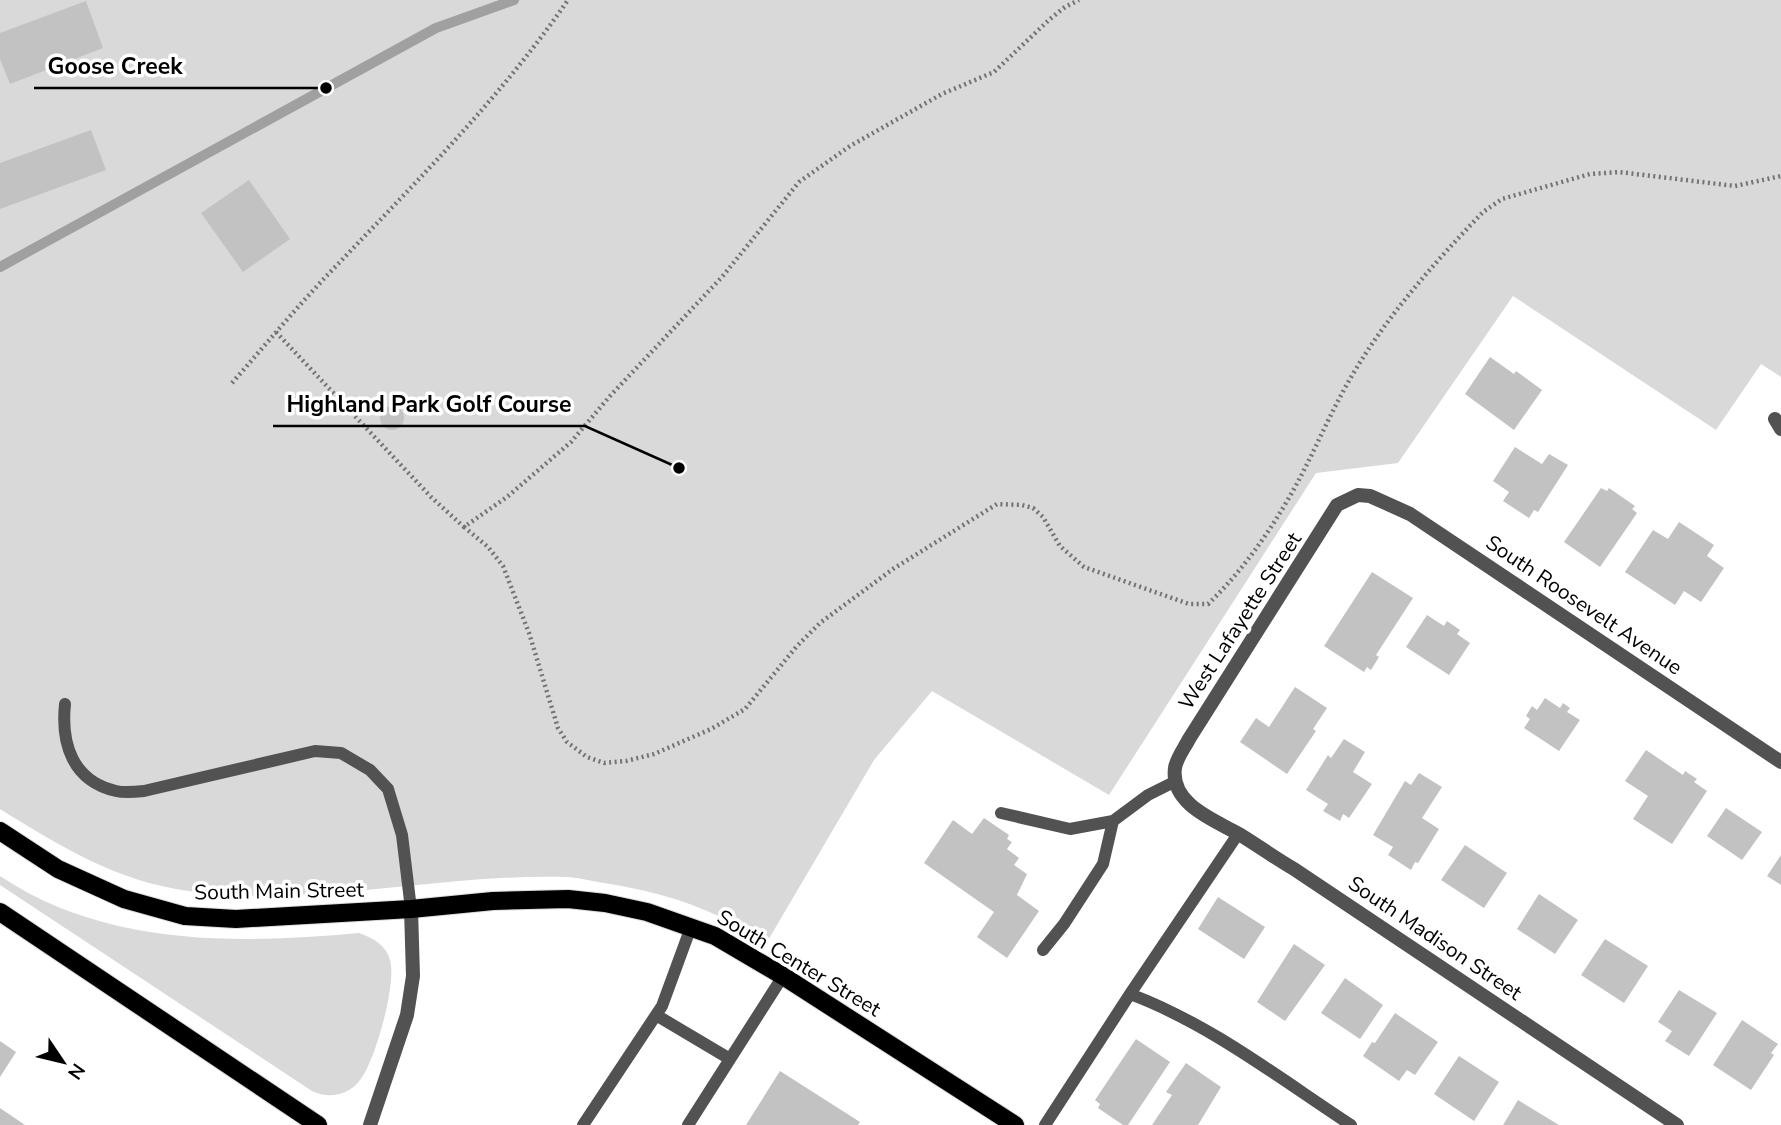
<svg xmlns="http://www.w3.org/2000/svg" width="1781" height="1125" viewBox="0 0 1781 1125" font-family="'Nunito Sans',sans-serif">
<rect width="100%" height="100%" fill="#fff"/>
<!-- green -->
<path fill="#d9d9d9" d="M0 0H1781V377L1761 364 1716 430 1513 296 1398 463 1316 473 1109 795 932 691 874 760 767 942C710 909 675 895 610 884 596 882 582 878 568 877 441 873 314 908 188 891 116 881 60 846 0 809Z
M0 876C106 947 238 944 359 933 373 938 386 945 390 960 397 983 375 1062 360 1080 348 1096 328 1099 312 1091L0 885Z"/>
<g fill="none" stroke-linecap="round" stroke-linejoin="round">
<!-- stream -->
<path stroke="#a0a0a0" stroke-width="10" d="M0 267 436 28 514 0"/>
</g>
<!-- building -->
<path fill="#c2c2c2" d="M86 1 103 48 10 84 0 59V33Z
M91 130 106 170 0 209V163Z
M249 180 290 239 243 272 201 213Z
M1490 357 1514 374 1516 371 1542 390 1514 430 1465 394Z
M380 418a12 12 0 1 1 24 0a12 12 0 1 1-24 0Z
M1515 447 1542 464 1549 454 1568 465 1538 512 1534 510 1529 518 1503 501 1509 492 1493 481Z
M1601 488 1607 491 1609 488 1635 506 1632 509 1637 513 1600 567 1564 542Z
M1679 522 1714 545 1707 556 1724 568 1701 602 1684 591 1675 605 1625 572 1653 530 1668 539Z
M1372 572 1413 598 1376 655 1379 657 1371 670 1367 667 1364 672 1324 646Z
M1427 615 1444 626 1447 621 1460 630 1457 634 1470 643 1449 675 1406 647Z
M1295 687 1327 708 1313 729 1316 731 1287 774 1240 742 1256 718 1269 727Z
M1545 698 1560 708 1563 703 1570 708 1567 712 1580 720 1559 751 1524 728 1530 719 1526 716 1532 706 1537 710Z
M1344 739 1365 752 1353 772 1372 784 1349 818 1343 814 1340 821 1323 811 1328 804 1306 790 1328 755 1331 758Z
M1646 750 1683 775 1685 771 1697 779 1694 782 1707 791 1672 844 1633 819 1648 796 1625 781Z
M1419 773 1442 787 1422 818 1439 829 1418 863 1415 862 1411 870 1388 855 1393 847 1373 835 1405 781 1411 785Z
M1726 808 1762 832 1742 860 1707 836Z
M984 818 1009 835 1007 839 1012 842 1007 849 1019 858 1014 865 1027 874 1017 895 1039 911 1007 958 977 937 994 912 924 863 953 820 972 834Z
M1465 845 1507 873 1484 908 1441 880Z
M1781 855V885L1767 876Z
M1539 894 1578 920 1555 954 1517 929Z
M1218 897 1265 927 1244 959 1198 929Z
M1605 939 1648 966 1624 1003 1581 975Z
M1294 944 1325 965 1285 1021 1257 1002Z
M1345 978 1383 1005 1360 1039 1321 1013Z
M1679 990 1717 1013 1689 1056 1665 1041 1672 1031 1658 1022Z
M1395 1013 1438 1042 1415 1075 1407 1070 1399 1081 1363 1056 1372 1042 1375 1043Z
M1742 1020 1778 1044 1771 1053 1774 1055 1751 1090 1713 1065Z
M1136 1039 1170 1062 1128 1125H1123L1098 1108 1100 1104 1095 1100Z
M0 1041 16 1052 0 1077Z
M1459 1056 1499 1082 1474 1121 1434 1094Z
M1186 1063 1221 1087 1198 1125H1152L1172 1095 1166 1092Z
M780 1071 860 1122 858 1125H746Z
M1518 1100 1559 1125H1503Z
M0 1108 25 1125H0Z"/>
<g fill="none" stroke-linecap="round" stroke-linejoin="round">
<!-- primary casing -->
<g stroke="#dbdbdb" stroke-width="20">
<path id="primary" d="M0 831 58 869 124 899 185 916 236 919 411 909 493 901 568 899 605 903 647 912 715 936 783 976 1015 1125
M0 912 318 1125"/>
</g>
<!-- path -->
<path stroke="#747474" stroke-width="4.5" stroke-dasharray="2 3.5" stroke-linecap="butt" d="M276 332 431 497 464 527 507 497 571 442 610 396 722 277 799 182 850 146 942 94 994 72 1050 19 1065 7 1079 0
M232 383C267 343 301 302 338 264 419 179 501 97 568 0
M464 527 488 547 503 566 529 633 558 728 567 742 587 757 604 763 626 761 654 754 711 729 745 709 797 646 820 623 893 569 997 504 1022 505 1033 508 1043 517 1060 546 1084 567 1189 604H1208C1246 568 1278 520 1302 474 1318 443 1332 410 1350 379 1385 318 1434 263 1483 212L1502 199 1590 174 1619 172 1735 186 1781 176"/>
<!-- service -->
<path stroke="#525252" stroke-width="12" d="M65 704C61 743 72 781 116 791 124 793 135 792 144 791L315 751 341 753 370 770 388 789 402 835 411 909
M1001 813 1070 829 1113 821
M1043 950 1064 924 1103 864 1113 821 1148 795 1176 781
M1130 994C1210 1024 1279 1078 1351 1125
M656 1015 730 1059
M583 1125 662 1006 691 927
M688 1125 783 976
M1045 1125 1130 994 1238 834"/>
<!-- minor -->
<path stroke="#525252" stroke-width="14" d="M1775 419 1781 429
M370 1125 407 1015 413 976 411 909
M1677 1125 1294 869C1275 858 1257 845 1239 834 1214 820 1170 804 1175 768 1176 759 1185 747 1189 739L1337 505 1358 495 1370 496 1410 514 1781 762"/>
<!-- primary -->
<use href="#primary" stroke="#000" stroke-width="18"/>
</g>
<g text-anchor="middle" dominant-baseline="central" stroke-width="7" stroke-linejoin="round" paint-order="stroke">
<!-- street labels -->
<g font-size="21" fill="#000" stroke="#fff">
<text transform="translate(1584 605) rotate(34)">South Roosevelt Avenue</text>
<text transform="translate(1240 621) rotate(-57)">West Lafayette Street</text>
<text transform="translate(279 891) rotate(-1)">South Main Street</text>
<text transform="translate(1435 938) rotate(34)">South Madison Street</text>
<text transform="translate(799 963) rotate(31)">South Center Street</text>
</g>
</g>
<!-- callouts -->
<path fill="none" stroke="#000" stroke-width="2.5" d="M326 88L197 88H34M679 468L585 426H273"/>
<g fill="#000" stroke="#fff" stroke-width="2.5">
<circle cx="326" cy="88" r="7"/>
<circle cx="679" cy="468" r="7"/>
</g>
<g font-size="23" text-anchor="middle" font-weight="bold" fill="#000" stroke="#fff" stroke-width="7" stroke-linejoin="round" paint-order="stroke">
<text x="115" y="74">Goose Creek</text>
<text x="429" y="412">Highland Park Golf Course</text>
</g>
<!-- north arrow -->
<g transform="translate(63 1062) rotate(125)" stroke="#ffffff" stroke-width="5" paint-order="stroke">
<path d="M0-5L12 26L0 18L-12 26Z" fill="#000000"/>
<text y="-10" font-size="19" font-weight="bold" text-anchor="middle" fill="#000000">N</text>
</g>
</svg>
